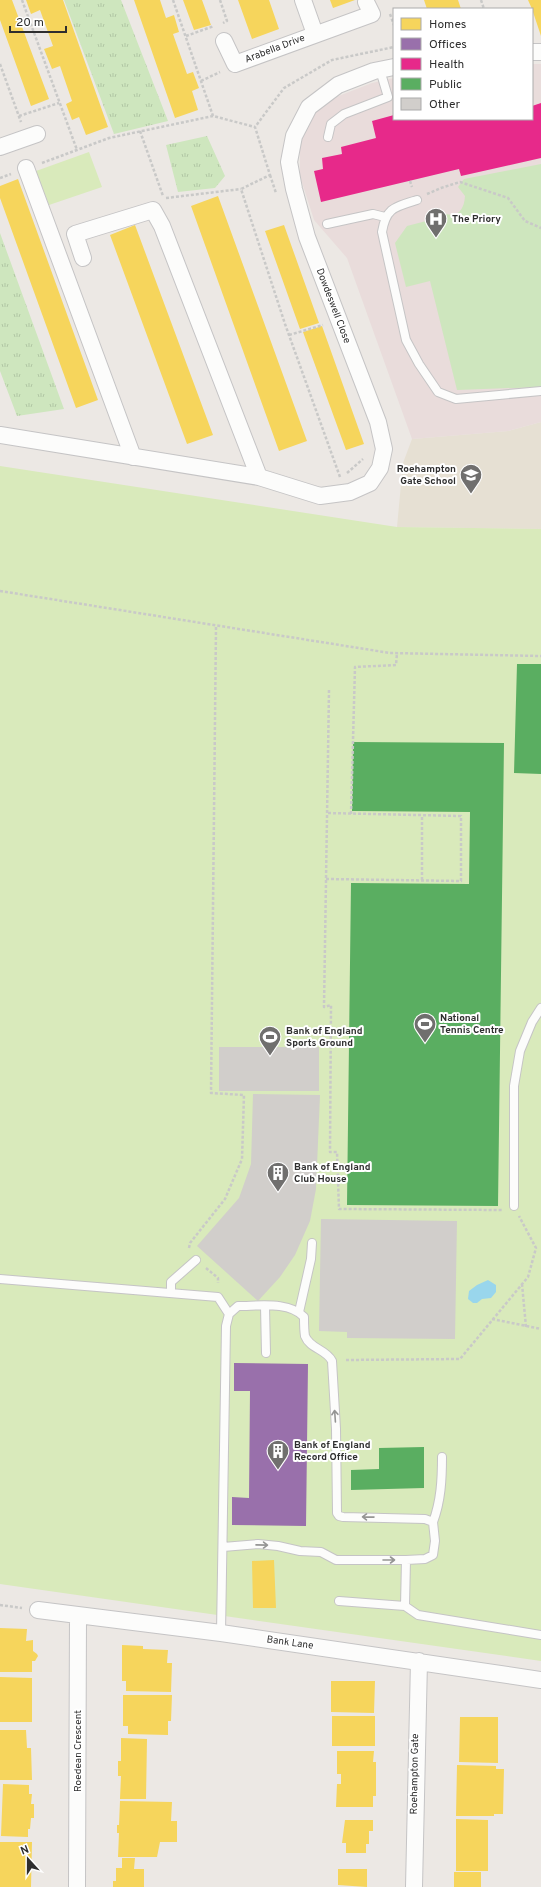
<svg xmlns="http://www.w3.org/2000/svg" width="541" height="1887" viewBox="0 0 541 1887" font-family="Overpass,sans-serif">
<defs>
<pattern id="park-tufts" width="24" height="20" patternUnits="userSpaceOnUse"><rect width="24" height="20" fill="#cee6be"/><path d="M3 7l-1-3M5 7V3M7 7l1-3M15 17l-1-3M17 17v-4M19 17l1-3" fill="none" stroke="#b1c6a4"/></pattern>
</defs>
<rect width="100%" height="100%" fill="#ece8e4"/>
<!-- education -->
<path fill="#e6e0d3" d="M541 422V529L397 527 403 463 412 439 508 431Z"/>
<!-- medical -->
<path fill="#e9dcdb" d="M532 64H541V422L508 431 412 439 347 258 314 220 300 176V144L312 116 331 99 372 83 394 78V119H532Z"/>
<!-- grass -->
<path fill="#cee6be" d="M541 164V387L457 390 430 281 406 287 395 243 407 226 434 219 440 212C456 219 464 212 465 196L458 187 464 179Z"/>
<!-- park -->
<path fill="url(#park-tufts)" d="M64 0H121L168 121 114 134Z
M207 136 225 176 215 188 178 192 166 145Z
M0 233 64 409 17 416 0 371Z"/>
<!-- pitch -->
<path fill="#d9eabb" d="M89 152 102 187 49 205 36 171Z
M0 466 397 527 541 529V1661L0 1584Z"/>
<!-- water -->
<path fill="#99d6ec" d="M488 1280 496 1285V1292L491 1298 482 1299 477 1303H473L468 1299 469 1291 477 1285Z"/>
<!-- homes -->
<path fill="#f6d55c" d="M0 0H12L49 99 31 106 0 20Z
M26 0H63L108 127 86 135 79 117 72 120 66 104 72 101 60 66 52 69 44 49 53 46 40 10 31 14Z
M134 0H160L166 18 174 15 179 32 173 34 187 74 193 72 199 88 192 91 198 110 175 118Z
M183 0H202L211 25 194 30Z
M238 0H269L279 29 252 39Z
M330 0H355L333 8Z
M424 0H458L461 9H427Z
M528 0H541V36L532 9Z
M18 179 98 400 76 408 0 198V186Z
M218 196 307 441 279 451 191 206Z
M135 225 213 435 187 444 110 235Z
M284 225 319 323 300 329 265 231Z
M322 326 364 444 346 450 303 332Z
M274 1560 276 1608H253L252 1561Z
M0 1628 27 1629 26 1641 33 1640V1651L37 1654 38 1656 35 1661H32V1672H0Z
M122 1645 143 1646V1649L168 1650 167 1663H172L171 1692 126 1691V1681H122Z
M0 1677 32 1678V1722H0Z
M331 1681H375L374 1713 331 1712Z
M123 1695H172L171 1721H168V1735L128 1734V1726H123Z
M332 1716H375V1746H332Z
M460 1717H498V1763L459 1762Z
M0 1730H26L27 1748H31L32 1780H0Z
M121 1738 147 1739 146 1799H120L121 1776H118V1761H121Z
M337 1751H374L373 1762H376V1796H373V1807H336L337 1784H341V1774H337Z
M457 1765 496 1766V1769H504L503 1814H494V1816H456Z
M3 1784 29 1785V1794H32L31 1804H34V1818H31L30 1829H28V1837L1 1836Z
M120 1801 172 1802 171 1821H177V1842H160L157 1857H118L119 1833H117V1825H119Z
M456 1819 488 1820V1871H456Z
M345 1820H373V1831H369V1844H366V1853H346V1843H342Z
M0 1842H32L31 1887H0Z
M122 1858H135L134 1869H144V1887H113V1881H116V1868H122Z
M338 1869H367V1887L338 1885Z
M454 1872H481V1887H454Z"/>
<!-- offices -->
<path fill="#9970ab" d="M234 1363 308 1364 306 1526 232 1525V1497L249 1498 250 1391H234Z"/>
<!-- health -->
<path fill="#e7298a" d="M541 103V158L461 176 459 169 321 202 314 171 323 169 322 158 342 154 341 147 376 138 372 121 394 115V119H532V106Z"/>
<!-- public -->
<path fill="#5aae61" d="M517 664H541V774L514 773Z
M353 742 504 743 498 1206 347 1205 351 883 469 884 470 812 352 811Z
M424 1447V1488L351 1490V1470L379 1469V1448Z"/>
<!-- building -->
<path fill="#d1cecb" d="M219 1047H319V1091H219Z
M253 1094 320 1095 316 1189 310 1221 295 1255 280 1277 258 1301 197 1246 239 1198 251 1164Z
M321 1219 457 1221 455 1339 347 1338V1332L319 1331Z"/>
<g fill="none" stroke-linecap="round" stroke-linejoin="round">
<!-- service casing -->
<g stroke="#c5c4c5" stroke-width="10">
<path id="service" d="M328 137 331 124 344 114 388 97 380 70
M417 200C394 207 386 208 382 232L406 340 419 364 438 392 456 399 541 391
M327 224 373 214 385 217
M514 1206V1086L520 1051 532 1022 541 1008
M0 1279 218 1297 229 1314
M171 1293V1282L196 1260
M265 1306 266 1353
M299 1312 311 1259 312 1243
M433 1522C441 1501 442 1479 442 1457
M406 1560 405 1606 418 1615 541 1635
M339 1601 405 1606
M221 1633 226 1326 229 1314 238 1306C259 1306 289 1301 304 1317 304 1323 304 1330 305 1336 310 1349 326 1349 332 1361L336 1429 337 1513 339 1516 343 1517 425 1519 433 1522 435 1541 433 1555 425 1559 406 1560H336L321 1552 300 1551 278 1546 258 1544 223 1547"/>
</g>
<!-- minor casing -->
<g stroke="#c5c4c5" stroke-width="18">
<path id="minor" d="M303 0 315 34
M224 41 235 64 372 14 366 2
M532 52H541
M0 147 37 134
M26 168 133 457
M83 258 75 234 153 210 162 226 259 477
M0 435 259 477 320 496 350 492 370 483 380 468 384 449 378 422 307 237 294 189 289 162 294 136 309 107 338 85 374 71 394 67
M38 1610 221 1633 541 1680
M77 1887 78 1616
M414 1887 419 1661"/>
</g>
<!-- path -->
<path stroke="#c9c9c8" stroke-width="2.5" stroke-dasharray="3 2" stroke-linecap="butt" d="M22 0 77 150
M173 0 213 116
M220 0 227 21 223 23
M481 0 484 9
M390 14 394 25
M186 36 214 26
M0 64 21 122
M201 81 220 72
M19 116 59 103
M140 131 163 196
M42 163 109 138 213 116 255 127
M270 175 276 193
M0 178 11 174
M410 181 412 187
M427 194 441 188 460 182 508 198 525 221 541 228
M166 198 241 189
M289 335 323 325
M347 473 363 459
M340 477 285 324 241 189 270 175 255 127 284 88 332 60 394 47
M0 591 390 653 541 656
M329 690 324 1007 331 1005 330 1152H337L339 1209 503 1210
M351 814 355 667 396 665 397 653
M326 879 461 881V816L327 813
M422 880V816
M189 1248 190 1243 225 1199 242 1159 244 1095 211 1093 216 626
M206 1268 218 1278V1283
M522 1284 526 1327
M492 1319 541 1329
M346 1360 460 1359 528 1277 536 1248 519 1216
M0 1605 22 1608"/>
<!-- service -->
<use href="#service" stroke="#fcfcfb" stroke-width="8"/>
<!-- minor -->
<use href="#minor" stroke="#fcfcfb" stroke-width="16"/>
</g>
<!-- one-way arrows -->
<defs><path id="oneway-shaft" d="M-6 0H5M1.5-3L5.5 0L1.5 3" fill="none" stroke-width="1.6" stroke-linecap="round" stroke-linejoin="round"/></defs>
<g stroke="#959594">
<use href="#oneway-shaft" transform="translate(335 1416) rotate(-94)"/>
<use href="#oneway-shaft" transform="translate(368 1517) rotate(-179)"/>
<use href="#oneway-shaft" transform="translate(262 1545) rotate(1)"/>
<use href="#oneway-shaft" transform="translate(389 1560)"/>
</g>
<!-- icons -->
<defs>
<g id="hospital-pin" transform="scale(1.15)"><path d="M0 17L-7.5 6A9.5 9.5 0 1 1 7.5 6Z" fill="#706f6e" stroke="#fff"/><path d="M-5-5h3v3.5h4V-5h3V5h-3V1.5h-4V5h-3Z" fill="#fff"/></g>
<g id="school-pin" transform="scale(1.15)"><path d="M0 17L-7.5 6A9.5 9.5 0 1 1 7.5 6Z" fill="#706f6e" stroke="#fff"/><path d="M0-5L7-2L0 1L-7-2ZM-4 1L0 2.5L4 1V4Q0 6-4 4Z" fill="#fff"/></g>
<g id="stadium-pin" transform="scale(1.15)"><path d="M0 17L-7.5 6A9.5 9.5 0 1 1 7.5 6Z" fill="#706f6e" stroke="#fff"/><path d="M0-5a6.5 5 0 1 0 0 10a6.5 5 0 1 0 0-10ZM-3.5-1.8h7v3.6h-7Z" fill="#fff"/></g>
<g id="building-pin" transform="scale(1.15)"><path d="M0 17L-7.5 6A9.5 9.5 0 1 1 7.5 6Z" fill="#706f6e" stroke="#fff"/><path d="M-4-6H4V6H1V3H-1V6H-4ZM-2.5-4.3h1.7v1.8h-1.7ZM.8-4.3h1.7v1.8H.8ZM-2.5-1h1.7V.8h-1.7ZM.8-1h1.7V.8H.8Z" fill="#fff"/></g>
</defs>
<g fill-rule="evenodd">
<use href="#hospital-pin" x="436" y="219"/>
<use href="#school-pin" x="471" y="475"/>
<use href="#stadium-pin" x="425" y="1024"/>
<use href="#stadium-pin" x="270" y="1037"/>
<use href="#building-pin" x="278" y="1173"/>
<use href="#building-pin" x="278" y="1451"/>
</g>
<g text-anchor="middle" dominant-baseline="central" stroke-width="4" stroke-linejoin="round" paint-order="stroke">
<!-- street labels -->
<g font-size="10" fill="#2e2e2e" stroke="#fff">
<text transform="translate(275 49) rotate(-21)">Arabella Drive</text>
<text transform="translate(333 306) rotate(69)">Dowdeswell Close</text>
<text transform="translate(290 1643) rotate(8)">Bank Lane</text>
<text transform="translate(78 1751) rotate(-90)">Roedean Crescent</text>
<text transform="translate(415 1774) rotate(-89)">Roehampton Gate</text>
</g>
<!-- poi labels -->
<g font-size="10" font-weight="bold" fill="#2e2e2e" stroke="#fff" text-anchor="start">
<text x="452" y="219">The Priory</text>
<text x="456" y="469" text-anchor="end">Roehampton<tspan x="456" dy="12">Gate School</tspan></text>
<text x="440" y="1018">National<tspan x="440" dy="12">Tennis Centre</tspan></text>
<text x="286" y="1031">Bank of England<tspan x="286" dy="12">Sports Ground</tspan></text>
<text x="294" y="1167">Bank of England<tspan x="294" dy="12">Club House</tspan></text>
<text x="294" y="1445">Bank of England<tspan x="294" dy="12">Record Office</tspan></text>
</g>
</g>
<!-- legend -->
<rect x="393" y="8" width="140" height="112" fill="#ffffff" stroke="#ababab"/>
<rect x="401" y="18" width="20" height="12" fill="#f6d55c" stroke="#ababab"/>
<text x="429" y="28" font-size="12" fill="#2e2e2e">Homes</text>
<rect x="401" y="38" width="20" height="12" fill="#9970ab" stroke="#ababab"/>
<text x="429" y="48" font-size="12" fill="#2e2e2e">Offices</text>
<rect x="401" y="58" width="20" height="12" fill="#e7298a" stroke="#ababab"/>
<text x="429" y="68" font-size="12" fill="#2e2e2e">Health</text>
<rect x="401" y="78" width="20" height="12" fill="#5aae61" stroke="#ababab"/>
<text x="429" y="88" font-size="12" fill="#2e2e2e">Public</text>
<rect x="401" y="98" width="20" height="12" fill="#d1cecb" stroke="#ababab"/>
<text x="429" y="108" font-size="12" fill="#2e2e2e">Other</text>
<!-- north arrow -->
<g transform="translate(28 1859) rotate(339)" stroke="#ffffff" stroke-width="3" paint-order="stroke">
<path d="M0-3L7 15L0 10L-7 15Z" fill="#2e2e2e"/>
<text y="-6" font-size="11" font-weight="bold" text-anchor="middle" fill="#2e2e2e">N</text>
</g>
<!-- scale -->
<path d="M10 26v6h56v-6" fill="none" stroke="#2e2e2e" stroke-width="2"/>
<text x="16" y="26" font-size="12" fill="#2e2e2e" stroke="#ffffff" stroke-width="3" paint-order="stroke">20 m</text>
</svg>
